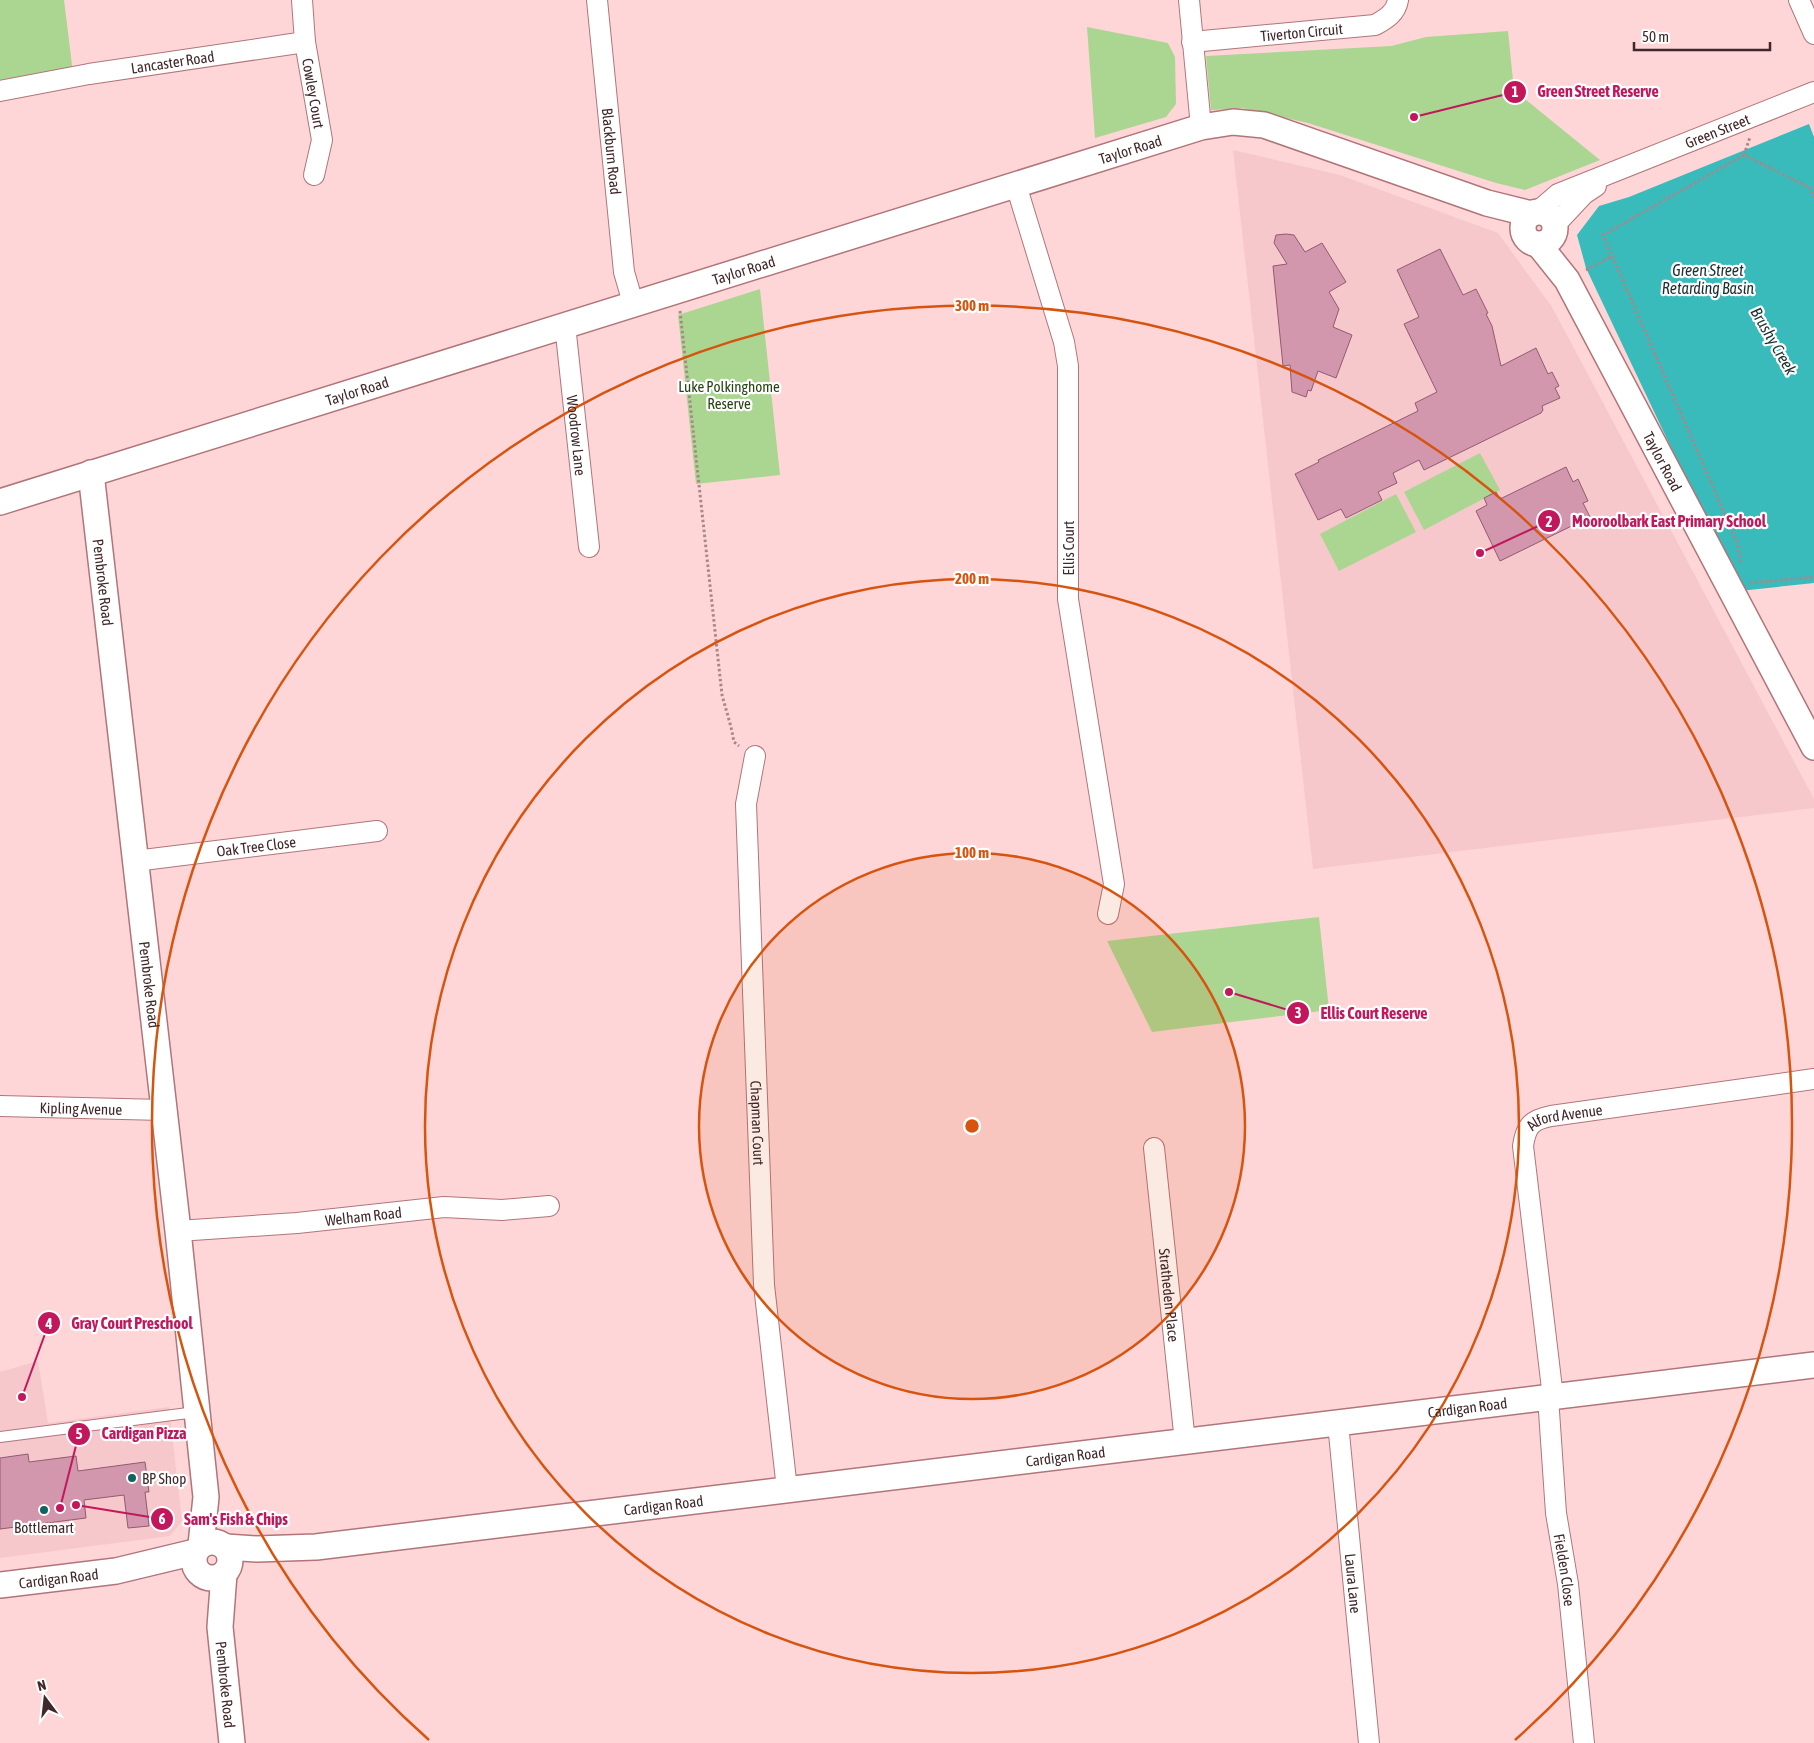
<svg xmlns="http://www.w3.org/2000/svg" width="1814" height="1743" viewBox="0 0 1814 1743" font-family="'Asap Condensed',sans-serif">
<rect width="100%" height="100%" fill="#fed6d8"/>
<!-- built -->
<path fill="#f6c8cb" d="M1233 150 1340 175 1498 233 1552 307 1814 799V808L1313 869Z
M38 1361 48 1423 169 1407 182 1521 170 1536 0 1558V1372Z"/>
<!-- green -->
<path fill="#aad691" d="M0 0H64L73 73 0 87Z
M1087 27 1168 43 1175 57 1176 104 1166 117 1095 138Z
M1508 31 1514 90 1600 160 1525 190 1496 183 1308 123 1242 108 1211 110 1206 56 1391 46 1426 37Z
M760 289 780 475 696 484 678 315Z
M1480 453 1500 490 1424 530 1404 492Z
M1396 494 1416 532 1339 571 1320 534Z
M1319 917 1329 1010 1152 1032 1107 941Z"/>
<!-- water -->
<path fill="#39bbbb" d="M1809 124 1814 137V583L1739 591 1586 268 1577 235 1599 206 1629 197Z"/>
<!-- building -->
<path fill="#d297ad" stroke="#915b70" d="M1286 234 1294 235 1305 252 1322 243 1346 282 1329 292 1339 309 1333 327 1352 335 1336 378 1318 371 1311 391 1308 390 1306 397 1292 392 1290 365 1283 366 1273 266 1287 264 1274 243 1276 235Z
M1440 249 1463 295 1476 289 1488 313 1486 314 1492 326 1501 366 1536 348 1548 374 1552 372 1559 386 1555 388 1560 398 1542 406 1543 410 1541 413 1424 470 1419 460 1393 473 1397 483 1378 492 1382 500 1346 518 1341 509 1318 520 1295 474 1319 462 1318 460 1418 411 1415 403 1437 392 1404 324 1419 317 1397 270Z
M1566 467 1573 482 1578 479 1588 501 1583 503 1590 517 1500 561 1476 511 1487 505 1484 498 1496 492 1500 499Z
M28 1454 29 1462 76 1456 78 1471 145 1462 149 1492H145L149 1526 128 1528 124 1495 84 1500 86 1518 0 1529V1458Z"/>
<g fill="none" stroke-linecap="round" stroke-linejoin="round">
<!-- service casing -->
<g stroke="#b17579" stroke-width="12">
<path id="service" d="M0 1437 196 1412"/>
</g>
<!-- minor casing -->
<g stroke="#b17579" stroke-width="22">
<g id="minor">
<path id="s1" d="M597 0 624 272 633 303"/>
<path d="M1189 0 1201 127"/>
<path d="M1799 0 1814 34"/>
<path id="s2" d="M305 42 322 140 314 175"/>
<path id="s3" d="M1192 42 1375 25C1386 19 1396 13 1398 0"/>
<path id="s4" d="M0 91 89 74 305 42 302 0"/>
<path d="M1016 185 1064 342 1068 366V599L1114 884 1108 914"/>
<path id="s5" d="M1537 212 1558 194 1814 92"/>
<path d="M1555 225 1584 194 1596 186"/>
<path id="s6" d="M565 325 589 547"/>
<path id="s7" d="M755 756 746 804 764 1285 787 1489"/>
<path id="s8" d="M135 861 377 831"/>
<path id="s9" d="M0 1106 163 1110"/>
<path id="s10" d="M1154 1148 1185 1442"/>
<path id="s11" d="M178 1231 297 1223 444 1207 502 1210 549 1206"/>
<path id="s12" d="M1548 1397 1556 1513 1568 1584 1584 1743"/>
<path id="s13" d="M1553 1397 1523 1146C1526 1126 1531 1120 1551 1116L1814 1079"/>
<path id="s14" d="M1338 1423 1369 1743"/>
</g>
</g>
<!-- tertiary casing -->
<g stroke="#b17579" stroke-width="28">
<g id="tertiary">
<circle cx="1539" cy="228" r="16"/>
<path id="s15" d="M1539 245 1567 280 1814 747"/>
<path id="s16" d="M91 473 178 1231 206 1497 201 1545"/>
<path id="s17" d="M0 502 1201 127 1233 122 1264 125 1487 203 1531 214"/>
<circle cx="212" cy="1560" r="18"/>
<path id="s18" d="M226 1547 257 1549 316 1547 1814 1365"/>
<path id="s19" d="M224 1574 220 1627 232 1743"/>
<path id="s20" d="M0 1585 116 1571 195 1552"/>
</g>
</g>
<!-- path -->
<path stroke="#a88789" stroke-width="3" stroke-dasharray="2.5 2.5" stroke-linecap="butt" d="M1744 155 1750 137
M1586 270 1612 256
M680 311 722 695 731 727 734 742 739 746
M1741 562 1737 542 1603 235 1744 155 1810 188 1814 197
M1750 583 1814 577"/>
<!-- service -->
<use href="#service" stroke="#fff" stroke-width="10"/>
<!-- minor -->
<use href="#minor" stroke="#fff" stroke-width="20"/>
<!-- tertiary -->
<use href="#tertiary" stroke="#fff" stroke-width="25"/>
</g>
<!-- distance rings -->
<circle cx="972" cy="1126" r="273" fill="#d7540f" fill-opacity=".12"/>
<g fill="none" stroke="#d7540f" stroke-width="2.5">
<circle cx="972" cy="1126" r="273"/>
<circle cx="972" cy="1126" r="547"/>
<path d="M429 1740A820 820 0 1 1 1515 1740"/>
</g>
<!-- markers -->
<g fill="#116262" stroke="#fff" stroke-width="2">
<circle cx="132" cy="1478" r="5"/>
<circle cx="44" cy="1510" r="5"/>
</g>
<g text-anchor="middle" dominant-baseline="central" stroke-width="4.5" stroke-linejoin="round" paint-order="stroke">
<!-- street labels -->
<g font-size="15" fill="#402729" stroke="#fff">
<text stroke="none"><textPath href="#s3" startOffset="110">Tiverton Circuit</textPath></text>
<text stroke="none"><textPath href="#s4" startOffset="175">Lancaster Road</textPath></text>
<text stroke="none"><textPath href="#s2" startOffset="52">Cowley Court</textPath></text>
<text stroke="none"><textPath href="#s5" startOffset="199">Green Street</textPath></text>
<text stroke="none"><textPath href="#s17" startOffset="1184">Taylor Road</textPath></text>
<text stroke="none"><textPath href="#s1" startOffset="152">Blackburn Road</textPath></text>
<text stroke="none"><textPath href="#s17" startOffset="779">Taylor Road</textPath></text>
<text stroke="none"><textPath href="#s17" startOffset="374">Taylor Road</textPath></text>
<text stroke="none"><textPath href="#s6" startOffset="111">Woodrow Lane</textPath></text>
<text stroke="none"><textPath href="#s15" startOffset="250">Taylor Road</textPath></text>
<text transform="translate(1068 548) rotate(-90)">Ellis Court</text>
<text stroke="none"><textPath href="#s16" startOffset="110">Pembroke Road</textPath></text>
<text stroke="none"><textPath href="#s8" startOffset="122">Oak Tree Close</textPath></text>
<text stroke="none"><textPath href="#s16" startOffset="515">Pembroke Road</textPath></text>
<text stroke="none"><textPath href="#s9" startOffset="81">Kipling Avenue</textPath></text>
<text stroke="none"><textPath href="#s13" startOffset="311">Alford Avenue</textPath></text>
<text stroke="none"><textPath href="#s7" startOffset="368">Chapman Court</textPath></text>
<text stroke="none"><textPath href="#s11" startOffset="186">Welham Road</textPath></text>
<text stroke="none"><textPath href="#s10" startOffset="148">Stratheden Place</textPath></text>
<text stroke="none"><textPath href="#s18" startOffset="1250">Cardigan Road</textPath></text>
<text stroke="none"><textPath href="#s18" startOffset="845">Cardigan Road</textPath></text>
<text stroke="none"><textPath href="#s18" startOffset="440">Cardigan Road</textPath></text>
<text stroke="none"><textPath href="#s12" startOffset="174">Fielden Close</textPath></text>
<text stroke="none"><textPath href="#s20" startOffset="59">Cardigan Road</textPath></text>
<text stroke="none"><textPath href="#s14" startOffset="161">Laura Lane</textPath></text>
<text stroke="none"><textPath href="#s19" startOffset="111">Pembroke Road</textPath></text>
</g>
<!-- park labels -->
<g font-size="15" fill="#274513" stroke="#fff">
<text x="729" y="386">Luke Polkinghome<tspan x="729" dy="17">Reserve</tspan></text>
</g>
<!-- poi labels -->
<g font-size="15" fill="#402729" stroke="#fff" text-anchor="start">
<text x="142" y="1478">BP Shop</text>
<text x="44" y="1527" text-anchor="middle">Bottlemart</text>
</g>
<!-- water labels -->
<g font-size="16" font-style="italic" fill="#1a302f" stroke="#fff">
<text x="1708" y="270">Green Street<tspan x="1708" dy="18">Retarding Basin</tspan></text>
<text transform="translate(1774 341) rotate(60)">Brushy Creek</text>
</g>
</g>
<circle cx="972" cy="1126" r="8" fill="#d7540f" stroke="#fff" stroke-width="2.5"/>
<g font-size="15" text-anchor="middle" font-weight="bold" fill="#d7540f" stroke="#fff" stroke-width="4.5" stroke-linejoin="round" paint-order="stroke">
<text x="972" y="311">300 m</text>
<text x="972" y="584">200 m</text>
<text x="972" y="858">100 m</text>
</g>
<!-- callouts -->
<path fill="none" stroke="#c2185b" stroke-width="2" d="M1414 117L1515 92M1480 553L1549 521M1229 992L1298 1013M22 1397L49 1323M60 1508L79 1434M76 1505L162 1519"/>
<g fill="#c2185b" stroke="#fff" stroke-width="2">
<circle cx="1414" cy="117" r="5"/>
<circle cx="1480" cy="553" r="5"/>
<circle cx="1229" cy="992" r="5"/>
<circle cx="22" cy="1397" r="5"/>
<circle cx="60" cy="1508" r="5"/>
<circle cx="76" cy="1505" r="5"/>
<circle cx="1515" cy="92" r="12"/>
<circle cx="1549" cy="521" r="12"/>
<circle cx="1298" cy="1013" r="12"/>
<circle cx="49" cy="1323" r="12"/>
<circle cx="79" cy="1434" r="12"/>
<circle cx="162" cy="1519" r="12"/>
</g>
<g font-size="15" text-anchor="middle" font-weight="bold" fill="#fff">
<text x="1515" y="97">1</text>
<text x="1549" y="527">2</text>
<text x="1298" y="1018">3</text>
<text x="49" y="1329">4</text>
<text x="79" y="1439">5</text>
<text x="162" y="1524">6</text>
</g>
<g font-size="16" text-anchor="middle" font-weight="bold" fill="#c2185b" stroke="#fff" stroke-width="4.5" stroke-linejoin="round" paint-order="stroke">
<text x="1598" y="97">Green Street Reserve</text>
<text x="1669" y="527">Mooroolbark East Primary School</text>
<text x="1374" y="1019">Ellis Court Reserve</text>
<text x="132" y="1329">Gray Court Preschool</text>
<text x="144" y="1439">Cardigan Pizza</text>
<text x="236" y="1525">Sam's Fish &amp; Chips</text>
</g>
<!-- north arrow -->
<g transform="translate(45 1698) rotate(345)" stroke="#ffffff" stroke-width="4" paint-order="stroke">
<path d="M0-4L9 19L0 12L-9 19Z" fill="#402729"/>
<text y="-8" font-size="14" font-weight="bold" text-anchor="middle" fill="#402729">N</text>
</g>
<!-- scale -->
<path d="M1634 42v8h136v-8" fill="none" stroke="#402729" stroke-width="2.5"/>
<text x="1642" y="42" font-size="15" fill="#402729" stroke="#ffffff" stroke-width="4" paint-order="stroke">50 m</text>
</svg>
